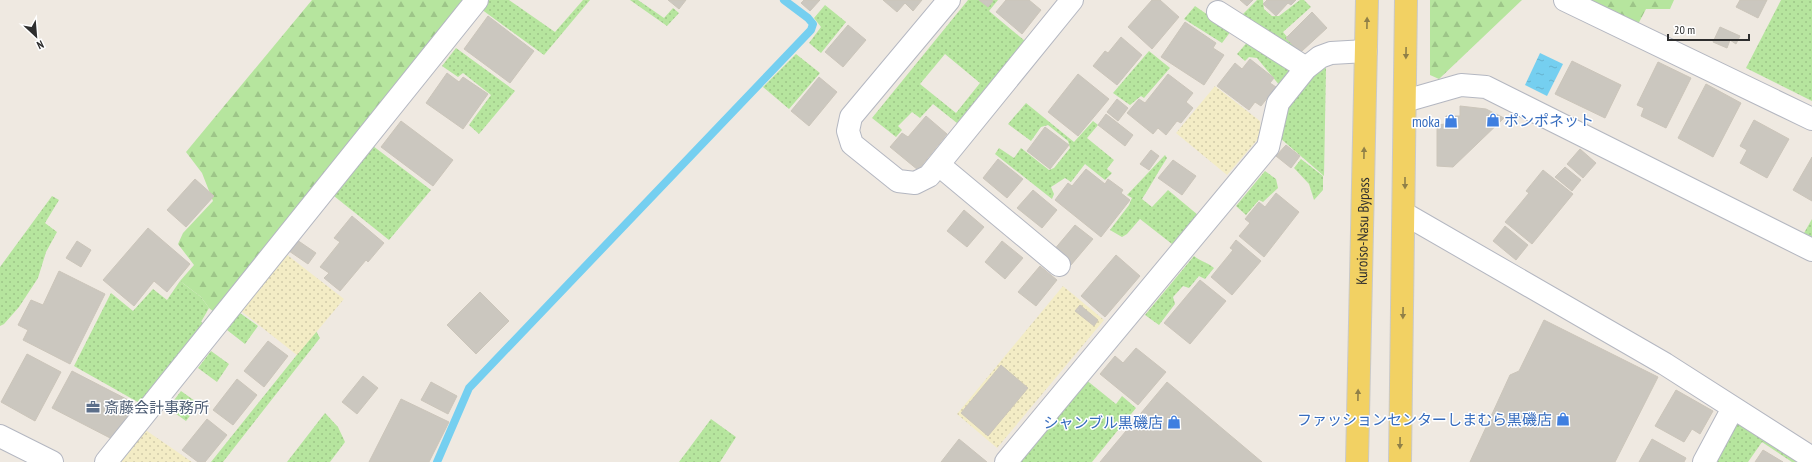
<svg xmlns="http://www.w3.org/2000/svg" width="1812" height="462" viewBox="0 0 1812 462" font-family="'PT Sans Narrow','Noto Sans JP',sans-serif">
<defs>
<pattern id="grass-dots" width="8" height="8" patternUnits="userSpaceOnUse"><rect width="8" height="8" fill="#b6e59e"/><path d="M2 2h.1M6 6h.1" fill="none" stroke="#9dc588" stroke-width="1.8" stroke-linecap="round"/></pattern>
<pattern id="forest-firs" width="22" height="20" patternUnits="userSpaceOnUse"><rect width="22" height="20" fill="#b6e59e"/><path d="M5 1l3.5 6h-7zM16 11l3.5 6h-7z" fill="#9dc588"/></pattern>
<pattern id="sand-dots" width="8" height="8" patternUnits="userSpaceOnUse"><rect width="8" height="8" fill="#f3ecc5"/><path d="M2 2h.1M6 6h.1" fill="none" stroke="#d1cbaa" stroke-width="1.8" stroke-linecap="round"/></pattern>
<pattern id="water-ripples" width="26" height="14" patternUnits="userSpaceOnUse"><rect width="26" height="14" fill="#75cff0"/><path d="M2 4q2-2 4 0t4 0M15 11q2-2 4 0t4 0" fill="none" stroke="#66b2ce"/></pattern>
</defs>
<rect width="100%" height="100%" fill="#efe9e1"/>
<!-- grass -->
<path fill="url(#grass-dots)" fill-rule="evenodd" d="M489 0H509L555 32 583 0H590L544 55 481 9Z
M630 0H638L664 18 673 8 679 13 667 26Z
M968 0H998L989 11 1025 41 957 123 933 104 920 118 912 112 898 126 902 130 896 137 872 118ZM945 54 980 83 956 113 920 84Z
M1257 0H1263L1264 9 1272 16H1279L1300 0H1304L1311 7 1283 32 1298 50 1240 17Z
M1781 0H1812V101L1746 68Z
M825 5 846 22 821 53 809 43 821 27 814 18Z
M1195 6 1231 31 1222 43 1184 19Z
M1250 39 1289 65 1291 76 1280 86 1257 58 1249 57 1245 61 1237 54Z
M456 48 515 91 479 134 469 125 491 95 463 73 458 77 442 66Z
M1149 51 1170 68 1144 98 1141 96 1130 105 1113 93Z
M796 54 820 73 789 109 763 87Z
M1326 68 1324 176 1280 138 1282 112 1312 71Z
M1026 103 1074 142 1093 121 1098 125 1087 138 1114 160 1107 169 1112 173 1105 180 1085 164 1071 182 1065 178 1051 187 1054 194 1052 199 995 154 999 148 1014 158 1021 148 1049 170 1054 168 1070 148 1068 141 1048 125 1041 127 1031 141 1008 124Z
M373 146 431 190 389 240 334 196Z
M1165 155 1167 158C1158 172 1151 185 1142 199L1152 207 1168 190 1198 215 1172 244 1140 219 1127 234 1122 237 1110 230 1129 205 1132 198 1127 195Z
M1301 159 1323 176V190L1314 200 1309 184 1294 168Z
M1265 171 1276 179 1278 188 1263 202 1259 200 1246 215 1236 206Z
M52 196 59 200 45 223 57 232 46 252 38 278 19 307 4 324 0 326V267Z
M1812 219V237L1804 233Z
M1194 256C1200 261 1207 262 1214 268L1205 279 1199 276 1189 288 1183 286 1173 297 1175 304 1159 325 1145 315Z
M180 281 201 297 209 308 201 322 208 326 143 405 74 366 111 293 133 311 153 289 167 300Z
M240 313 258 326 245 344 227 330Z
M316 331 320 338 223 462H211Z
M211 351 229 364 217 382 198 368Z
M1085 379 1116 404 1122 396 1136 408 1092 462H1017Z
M181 391 199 404 186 421 168 408Z
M325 413 338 427 345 442 330 462H287Z
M711 419 736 437 720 462H679Z
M1739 421 1801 462H1792L1762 442 1748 462H1717Z"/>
<!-- forest -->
<path fill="url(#forest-firs)" d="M312 0H467L219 316 209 308 201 297 180 281 194 265 178 244 183 233 213 201 202 173 186 152Z
M1430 0H1522L1439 79 1430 75Z
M1568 0H1674L1670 9H1646L1634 32Z"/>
<!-- sand -->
<path fill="url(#sand-dots)" d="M1215 86 1260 121 1261 133 1258 139 1227 175 1176 133Z
M286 254 344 299 297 355 241 311Z
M1063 286 1104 320 997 448 957 414Z
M144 429 192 462H118Z"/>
<!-- water -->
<path fill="url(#water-ripples)" d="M1540 53 1563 64 1547 96 1525 85Z"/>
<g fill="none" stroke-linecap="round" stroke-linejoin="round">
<!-- stream -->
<path stroke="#75cff0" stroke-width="8" d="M437 462 469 388 811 30 813 24 808 18 784 0"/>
</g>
<!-- building -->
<path fill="#cbc7bf" stroke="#cbc5ba" d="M668 0H686L679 9Z
M804 0H820L810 11 801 3Z
M883 0H922L913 11 905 3 897 12Z
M979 0H991L993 1 988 7Z
M1006 0H1029L1041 10 1022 34 996 12Z
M1152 0H1160L1179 17 1152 49 1128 27Z
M1240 0H1253L1247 6Z
M1267 0H1296L1291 5 1288 3 1276 16 1263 4Z
M1740 0H1767L1758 18 1736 7Z
M1312 12 1327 28 1302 51 1298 50 1286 38Z
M488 16 534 51 510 83 464 49Z
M1185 22 1216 43 1213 48 1224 55 1204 85 1161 57Z
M848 25 866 40 843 67 825 52Z
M1720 27 1740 36 1736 44 1730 40 1727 48 1713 42Z
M1121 37 1142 55 1117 85 1093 66 1105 51 1108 53Z
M1250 59 1274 78 1270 83 1276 87 1261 106 1255 102 1249 110 1217 86 1235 63 1242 69Z
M1572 61 1621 85 1605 118 1555 94Z
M1658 62 1691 78 1666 128 1641 116 1644 108 1637 105Z
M447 73 459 82 463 77 488 94 463 129 426 103Z
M1078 74 1109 99 1078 136 1048 112Z
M1168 74 1193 93 1186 102 1193 108 1181 123 1177 121 1166 135 1158 128 1153 134 1127 113 1139 99 1145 103Z
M819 77 837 92 809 126 791 111Z
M1706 84 1741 103 1713 157 1678 138Z
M1117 99 1128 108 1118 121 1107 112Z
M1460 106 1486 109 1504 118 1453 167 1437 166V125L1445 124 1446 116H1460Z
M1106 114 1133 135 1125 146 1098 125Z
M926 116 947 134 918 170 890 147 902 133 908 137Z
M1754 120 1789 139 1767 178 1740 163 1747 150 1740 146Z
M401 121 453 160 433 186 381 147Z
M1045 127 1069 145 1050 169 1027 151Z
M1286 145 1300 156 1291 168 1276 156Z
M1580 149 1596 163 1583 178 1567 164Z
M1151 150 1159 156 1149 170 1140 164Z
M1812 157V201L1793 190Z
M998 159 1023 179 1007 198 983 178Z
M1173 160 1196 176 1182 195 1158 178Z
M1565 167 1581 180 1572 191 1555 177Z
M1086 169 1105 184 1108 179 1123 190 1121 193 1130 200 1101 237 1055 200 1068 183 1072 186Z
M1543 170 1573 194 1532 244 1505 222 1529 193 1526 191Z
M195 179 214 196 186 227 167 210Z
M1033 190 1057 210 1042 228 1017 208Z
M1276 193 1299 212 1264 257 1239 236 1250 223 1245 219 1259 202 1265 207Z
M964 210 984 227 967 247 947 231Z
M352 216 384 243 368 262 366 260 340 291 324 278 329 273 320 267 340 242 334 238Z
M1075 225 1093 239 1071 265 1053 251Z
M1505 226 1528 245 1516 260 1493 241Z
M148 228 190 264 167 292 154 281 134 306 103 280Z
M297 240 316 253 308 264 289 251Z
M1236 240 1261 261 1232 295 1211 277 1233 250 1230 248Z
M77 241 91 250 81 267 66 258Z
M1002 241 1023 258 1005 279 985 262Z
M1116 255 1140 276 1105 317 1081 296Z
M1040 266 1057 280 1036 306 1018 292Z
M59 271 105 294 70 364 23 340 28 330 18 325 31 300 43 305Z
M1200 280 1226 301 1190 344 1164 323Z
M480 292 509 321 476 354 447 325Z
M1080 305 1098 320 1094 326 1075 311Z
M1544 320 1658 377 1615 462H1470L1510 375 1519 371Z
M268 341 288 356 264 387 244 371Z
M1136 348 1166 372 1138 405 1100 374 1115 356 1123 363Z
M27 354 61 372 35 421 1 402Z
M1001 365 1028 388 988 436 961 413Z
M72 371 134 403 114 440 52 408Z
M363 376 378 388 357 414 342 402Z
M237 379 257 395 233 425 213 410Z
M431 382 457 396 448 414 421 400Z
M1167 382 1262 462H1100Z
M1676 390 1713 411 1700 434 1692 429 1684 442 1655 426Z
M401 399 449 422 429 462H369Z
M207 419 227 435 205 462H198L182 450Z
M959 439 987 462H941Z
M1652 439 1686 458 1684 462H1639Z
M1763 450 1783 462H1755Z"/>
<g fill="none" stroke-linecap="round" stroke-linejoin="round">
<!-- street casing -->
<g stroke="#b4b7c1" stroke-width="24">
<path id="street" d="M949 0 851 117 848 131 852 144 898 181 915 183 929 176 1072 0
M1565 0 1812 119
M1218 12 1306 68
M1405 101 1461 85 1486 87 1812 250
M939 165 1059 265
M1405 214 1665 364 1812 458
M106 462 477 0
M1006 462 1268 147 1278 103 1306 68 1320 57 1331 53 1366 51
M1704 462 1733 408"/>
</g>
<!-- secondary casing -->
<g stroke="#b4b7c1" stroke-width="24">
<path id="secondary" d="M0 436 52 462"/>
</g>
<!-- primary casing -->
<g stroke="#c9c9c9" stroke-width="24">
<g id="primary">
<path id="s1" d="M1357 462 1367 0"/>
<path d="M1400 462 1406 0"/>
</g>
</g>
<!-- street -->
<use href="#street" stroke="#fff" stroke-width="22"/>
<!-- secondary -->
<use href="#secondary" stroke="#fff" stroke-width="22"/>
<!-- primary -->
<use href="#primary" stroke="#f2d163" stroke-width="22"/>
</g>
<!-- one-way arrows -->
<defs><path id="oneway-solid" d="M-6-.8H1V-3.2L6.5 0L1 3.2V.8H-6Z"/></defs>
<g fill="#908048">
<use href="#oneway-solid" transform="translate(1367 23) rotate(-89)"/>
<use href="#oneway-solid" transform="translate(1406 53) rotate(91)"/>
<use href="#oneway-solid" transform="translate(1364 153) rotate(-89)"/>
<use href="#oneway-solid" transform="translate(1405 183) rotate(90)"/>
<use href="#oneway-solid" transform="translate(1403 313) rotate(91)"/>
<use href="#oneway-solid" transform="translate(1358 395) rotate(-89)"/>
<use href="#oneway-solid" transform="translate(1400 443) rotate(91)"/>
</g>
<!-- icons -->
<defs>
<g id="shop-bare" transform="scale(1.08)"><path d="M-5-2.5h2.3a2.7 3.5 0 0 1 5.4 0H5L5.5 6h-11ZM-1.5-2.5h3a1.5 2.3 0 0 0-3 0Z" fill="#3f7fe0" stroke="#fff" stroke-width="2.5" paint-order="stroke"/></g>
<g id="office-bare" transform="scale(1.08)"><path d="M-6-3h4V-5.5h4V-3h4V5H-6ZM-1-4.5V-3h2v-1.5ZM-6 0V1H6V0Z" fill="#5c6f8a" stroke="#fff" stroke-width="2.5" paint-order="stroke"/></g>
</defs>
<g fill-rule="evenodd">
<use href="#shop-bare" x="1493" y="120"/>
<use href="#shop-bare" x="1451" y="121"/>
<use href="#office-bare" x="93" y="407"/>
<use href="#shop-bare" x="1563" y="419"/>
<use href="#shop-bare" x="1174" y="422"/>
</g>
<g text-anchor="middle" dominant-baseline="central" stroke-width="3" stroke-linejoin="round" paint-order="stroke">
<!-- shop labels -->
<g font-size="15" fill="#366cbe" stroke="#fff" text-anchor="end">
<text x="1504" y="120" text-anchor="start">ポンポネット</text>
<text x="1440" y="121">moka</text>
<text x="1552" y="419">ファッションセンターしまむら黒磯店</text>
<text x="1163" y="422">シャンブル黒磯店</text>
</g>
<!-- street labels -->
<g font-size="15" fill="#2e2e2e" stroke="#fff">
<text stroke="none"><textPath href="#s1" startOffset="231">Kuroiso-Nasu Bypass</textPath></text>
</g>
<!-- service labels -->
<g font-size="15" fill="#4e5e75" stroke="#fff" text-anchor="start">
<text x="104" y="407">斎藤会計事務所</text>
</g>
</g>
<!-- north arrow -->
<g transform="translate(36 36) rotate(154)" stroke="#ffffff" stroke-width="3" paint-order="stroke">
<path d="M0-3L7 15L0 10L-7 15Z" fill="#2e2e2e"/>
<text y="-6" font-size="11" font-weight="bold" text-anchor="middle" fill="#2e2e2e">N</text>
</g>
<!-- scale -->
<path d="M1668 34v6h81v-6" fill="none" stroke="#2e2e2e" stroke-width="2"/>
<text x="1674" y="34" font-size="12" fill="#2e2e2e" stroke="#ffffff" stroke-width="3" paint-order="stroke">20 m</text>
</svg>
